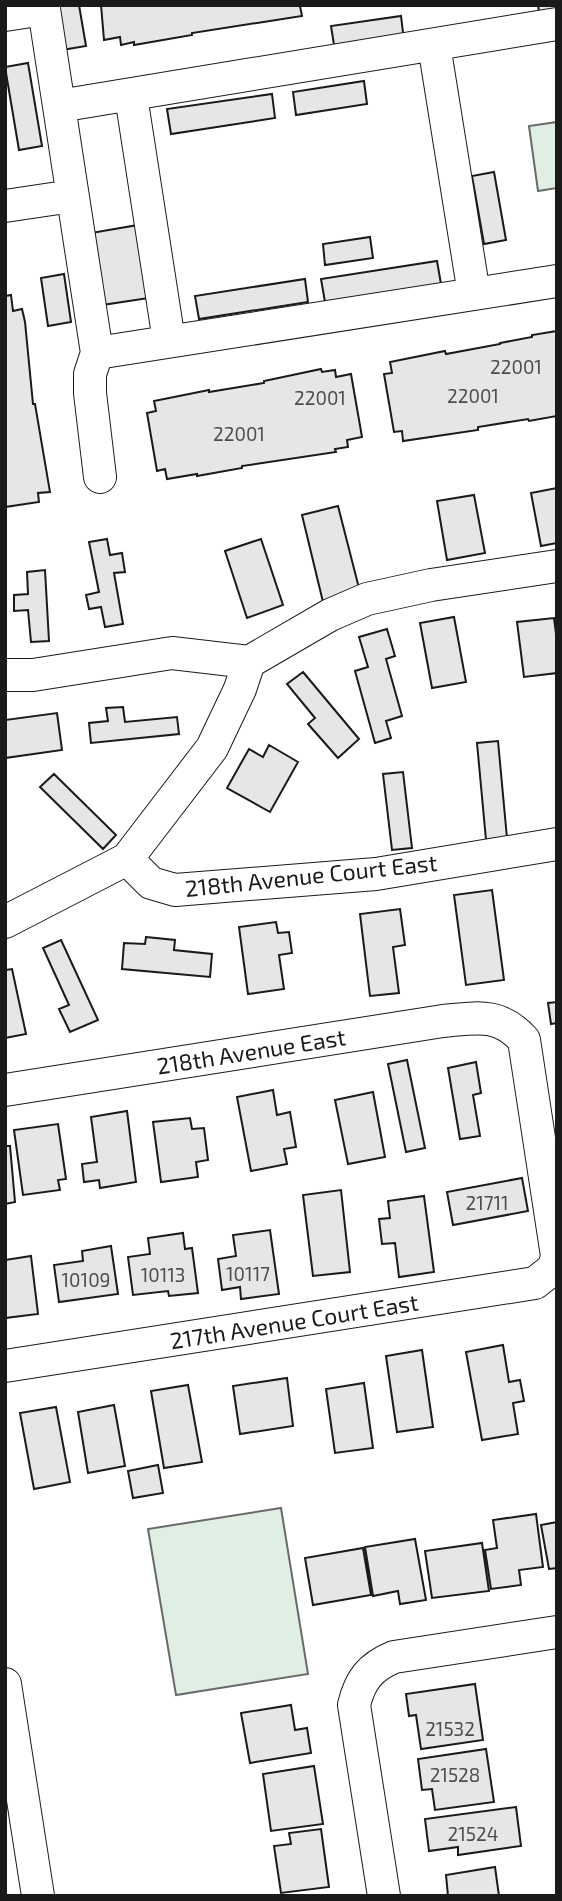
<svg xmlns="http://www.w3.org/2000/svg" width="562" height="1901" viewBox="0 0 562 1901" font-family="'Exo 2',sans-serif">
<rect width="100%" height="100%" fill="#fff"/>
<!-- green -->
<path fill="#e0efe3" stroke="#6a6a6a" stroke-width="2" d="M557 122V188L538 191 529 126Z
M281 1508 308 1674 176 1695 148 1529Z"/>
<!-- building -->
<path fill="#e6e6e6" stroke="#1a1a1a" stroke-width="2" d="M54 5H79L86 46 62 50Z
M101 5H306L300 6 302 16 192 33V35L134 45V42L121 45 120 37 104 40Z
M538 5H557V15L540 18Z
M401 16 404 41 335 51 331 26Z
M28 63 42 146 19 150 5 67Z
M364 81 367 104 296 115 293 92Z
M272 94 275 118 171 134 167 109Z
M494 172 506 240 484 244 472 176Z
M138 225 149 298 102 305 91 233Z
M370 237 373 258 325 265 323 244Z
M437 261 441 284 325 302 321 279Z
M64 274 71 322 48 326 41 278Z
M305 279 308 302 199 319 195 296Z
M11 295 13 311 22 309 25 322 33 404H35L50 492 38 493 39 502 5 507V296Z
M557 331V416L529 421 528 419 478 427V430L403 441 402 431 394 432 384 374 392 373 390 362 445 351 446 354 500 344V343L532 337V335Z
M321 369 322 372 335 370 336 377 351 374 362 437 347 440 348 447 335 449 336 452 242 466V468L197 476V474L167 479 165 469 157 471 147 413 156 411 154 401 209 390V392L264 383V381Z
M557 488V543L541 546 531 493Z
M474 495 485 553 447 560 437 501Z
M338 506 360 592 323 602 302 515Z
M107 539 110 555 122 553 125 572 114 573 123 624 105 627 101 607 89 609 86 595 99 592 89 542Z
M261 539 283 605 247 618 225 551Z
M45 570 49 641 31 642 28 610 14 611V595L28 594 27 572Z
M454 617 466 682 432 688 420 623Z
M554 618 557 642V673L524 677 517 622Z
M387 629 395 656 386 659 402 716 386 721 391 738 375 743 355 671 368 667 359 637Z
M303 672 359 739 338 758 308 724 315 718 287 684Z
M123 707 125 722 177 717 179 734 91 743 89 723 108 721 106 708Z
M57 713 62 750 5 758V720Z
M498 741 507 838 486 840 477 743Z
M269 745 298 762 270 812 227 788 249 749 263 757Z
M403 772 412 848 392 850 383 774Z
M54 774 116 835 103 849 40 787Z
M492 890 504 980 466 985 454 895Z
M400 909 405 945 393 947 399 993 370 996 360 914Z
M276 922 278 933 289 932 292 953 279 955 284 989 248 994 239 927Z
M146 937 175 940 174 950 212 954 210 977 122 969 124 943 145 944Z
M61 940 98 1020 70 1032 59 1009 69 1005 43 948Z
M12 969 26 1034 5 1038V970Z
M557 1002V1023L551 1024 548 1003Z
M407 1060 425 1148 406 1152 388 1064Z
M476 1062 481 1093 473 1095 480 1136 460 1139 448 1068Z
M273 1090 277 1115 290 1112 296 1147 284 1149 287 1164 251 1171 237 1097Z
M373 1092 385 1157 348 1164 335 1100Z
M127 1111 136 1182 100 1188 99 1180 84 1182 82 1164 97 1162 91 1117Z
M190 1118 192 1129 204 1128 208 1160 196 1162 198 1177 161 1182 153 1122Z
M58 1124 66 1179 58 1180 60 1190 23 1195 14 1130Z
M5 1146H10L15 1202 5 1204Z
M522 1178 528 1211 453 1225 447 1192Z
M341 1190 350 1272 313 1276 303 1195Z
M424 1196 434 1272 399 1277 395 1243 382 1244 379 1219 390 1218 388 1201Z
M270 1230 279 1294 241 1299 240 1287 222 1290 218 1259 236 1256 233 1235Z
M183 1233 185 1249 192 1248 198 1293 169 1296 168 1291 133 1295 128 1257 150 1254 148 1238Z
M111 1246 118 1294 59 1302 54 1265 83 1261 82 1251Z
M31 1256 38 1314 5 1318V1260Z
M503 1345 509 1382 520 1380 524 1401 513 1403 518 1434 482 1440 466 1352Z
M422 1350 433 1427 397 1432 386 1356Z
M287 1378 293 1426 240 1434 233 1386Z
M364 1383 373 1448 335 1453 326 1389Z
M188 1385 202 1462 164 1468 151 1391Z
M114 1405 125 1466 88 1473 78 1412Z
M56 1407 70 1482 34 1489 20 1413Z
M158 1465 163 1493 133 1498 128 1471Z
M536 1514 543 1567 519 1570 521 1585 491 1589 485 1550 497 1548 493 1520Z
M557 1522V1568L549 1569 541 1525Z
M415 1539 426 1600 400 1604 398 1591 373 1596 365 1547Z
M482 1543 489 1591 432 1598 425 1551Z
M363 1548 371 1595 313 1605 305 1558Z
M475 1684 483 1740 421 1749 416 1715 409 1716 406 1694Z
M291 1705 295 1730 307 1728 311 1753 250 1763 241 1713Z
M486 1749 494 1802 435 1810 432 1789 422 1790 418 1759Z
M314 1766 323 1824 271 1831 263 1774Z
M516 1807 521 1846 458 1855V1847L429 1851 425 1819Z
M321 1829 329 1887 281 1893 274 1846 291 1844 289 1833Z
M495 1867 499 1896H448L446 1875Z"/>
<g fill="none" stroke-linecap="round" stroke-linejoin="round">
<!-- minor casing -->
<g stroke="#1a1a1a" stroke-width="34">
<path id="minor" d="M5 15 44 9 97 353 90 374V393L100 477
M434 45 474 294
M131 96 169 341
M59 106 557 24
M5 206 72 196
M97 353 557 281
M5 675H33L172 653 249 662 330 615 367 599 431 585 557 566
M127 859 151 883 175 890 376 874 557 844
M5 922 127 859 212 748 240 689 249 662
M5 1090 443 1021C477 1018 499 1012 524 1040L557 1256 554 1268 535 1283 5 1366
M5 1684 38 1896
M384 1896 354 1705C360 1680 370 1667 394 1657L557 1632"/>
</g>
<!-- minor -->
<use href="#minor" stroke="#fff" stroke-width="32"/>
</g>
<g text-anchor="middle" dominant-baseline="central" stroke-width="5" stroke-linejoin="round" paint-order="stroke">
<!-- number labels -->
<g font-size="19" fill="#4d4d4d">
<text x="516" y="366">22001</text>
<text x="473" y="395">22001</text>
<text x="320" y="397">22001</text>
<text x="239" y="433">22001</text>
<text x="487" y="1202">21711</text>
<text x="248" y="1273">10117</text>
<text x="163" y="1274">10113</text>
<text x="86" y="1279">10109</text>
<text x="450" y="1728">21532</text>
<text x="455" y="1774">21528</text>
<text x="473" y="1833">21524</text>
</g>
<!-- street labels -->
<g font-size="23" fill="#1a1a1a" stroke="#fff">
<text transform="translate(311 875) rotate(-6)">218th Avenue Court East</text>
<text transform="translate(251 1051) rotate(-9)">218th Avenue East</text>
<text transform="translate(294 1321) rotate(-9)">217th Avenue Court East</text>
</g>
</g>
<!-- border -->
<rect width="562" height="1901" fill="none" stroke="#1a1a1a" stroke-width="14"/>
</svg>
